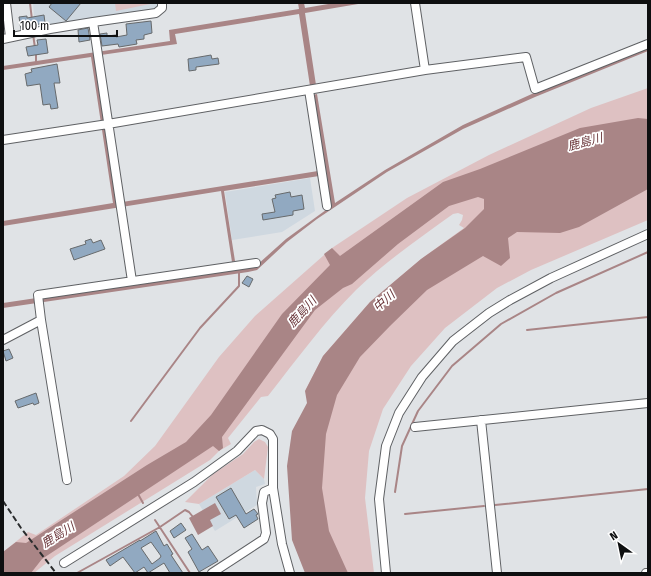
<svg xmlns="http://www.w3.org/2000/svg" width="651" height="576" viewBox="0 0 651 576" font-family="'Fira Sans Condensed','Noto Sans JP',sans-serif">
<rect width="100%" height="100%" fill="#e0e3e6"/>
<!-- built -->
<path fill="#cfd8e0" d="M33 3H161V9L35 29Z
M310 178 315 211 282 232 232 240 225 192Z
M255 470 264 479 265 484 256 487 257 505 215 531 199 504Z"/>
<!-- green -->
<path fill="#dec1c2" d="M115 3H155L116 11Z
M648 88V127L447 184 349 260 188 447 6 562 3 552 28 532 36 535 124 476 155 446 219 357 255 316 332 248 407 198 489 155 591 108Z
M648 175V220L531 270 497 288 445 328 411 366 383 409 369 451 365 498 374 573H319L308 516 321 393 482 234Z
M453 195 524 197 305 391 323 356 370 302 421 259 464 228 459 225 462 220 463 215 458 213 453 214C420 238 386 261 356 290 324 322 297 359 268 396L261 397 228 438 231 444 219 451 210 460 55 556 34 573H8L208 442 307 309Z
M259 439 265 442 268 447 264 479 255 470 199 504 185 502 213 474 243 454 254 442Z"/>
<!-- water -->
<path fill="#a98586" d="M298 3H304L305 8 334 3H364L305 13 316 85 310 86 299 14 175 34 177 44 94 56 116 203 318 171 319 176 224 191 235 261 232 262 221 191 3 226V221L113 203 91 57 3 70V66L170 41 169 30 299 9Z
M648 47V51L535 97 463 129 387 172 317 219 287 242 257 270 248 272 3 308V303L257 265 286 239 330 207 312 95 317 94 335 203 385 170 463 125 534 93Z
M638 118 648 119V189L579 227 560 233 517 232 508 238 510 258 501 266 483 256 427 290 390 326 360 357 337 395 326 434 322 488 329 531 348 573H305L292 540 287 466 292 431 307 403 305 391 323 356 370 302 421 259 465 228 484 209V199L478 197 449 206 398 244 352 284 343 288 315 310 222 437 223 448 219 451 213 446 42 559 31 573H3V552L16 542 26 543 147 465 186 442 211 415 282 314 330 265 324 254 332 248 340 256 443 182 480 169 580 128Z
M215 503 221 514 210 520 213 526 198 535 189 518Z"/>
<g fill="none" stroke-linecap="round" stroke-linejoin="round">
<!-- stream -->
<path stroke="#a98586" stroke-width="2" d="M30 3 32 20
M33 34 35 48
M36 54V63
M527 330 648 317
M131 421 200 328 239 286V272
M395 492 402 446 418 411 452 366 501 324 556 293 648 252
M138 494 143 503
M495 505 648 489
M405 514 484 506
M155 520 190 573
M77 573 160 527 185 510 189 512 193 517"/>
</g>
<!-- building -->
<path fill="#91a9c1" stroke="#676a6c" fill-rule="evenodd" d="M52 3H81L66 21 49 7Z
M44 15 45 23 28 26 29 28 21 30 19 17 27 16V18Z
M151 21 152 33 144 35V39L136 40 137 44 119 47 118 44 102 46 100 34 107 33V36L116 35V37L127 35 126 24Z
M88 28 90 40 79 42 78 30Z
M46 39 48 53 28 56 26 47 38 45 37 40Z
M211 55 212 59 218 58 219 64 196 67V70L189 71 188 59Z
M57 64 60 83H54L58 108 51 109 50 104 43 105 40 84 27 86 25 74 32 72 31 69Z
M290 192 291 197 302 195 304 209 293 211V215L263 220 262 214 275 212 272 199 276 198 275 195Z
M91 239 93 243 101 240 105 249 74 260 70 249 86 244 85 241Z
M247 276 253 279 249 287 242 283Z
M9 349 13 358 6 361 3 351Z
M36 393 39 403 34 405 33 403 18 408 15 401Z
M231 488 246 514 254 509 258 514 256 515 258 519 244 528 236 515 229 519 216 497Z
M181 523 186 530 174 538 170 531Z
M156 531 164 546 167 544 173 554 171 555 183 573H170L164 563 148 573 144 567 135 573 123 557 110 566 106 560 140 540V541ZM151 542 161 556 160 558 152 564 141 548Z
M192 534 202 550 208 546 218 561 199 572 188 552 192 549 185 538Z"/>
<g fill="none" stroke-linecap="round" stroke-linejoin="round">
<!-- minor casing -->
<g stroke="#5f6164" stroke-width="10">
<path id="minor" d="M6 3 10 37
M415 3 425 70
M93 22 156 13 162 8V3
M3 39 50 29 93 22 132 281
M309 90 327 206
M3 140 108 124 425 70 526 57 535 89 648 44
M3 340 41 320
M481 420 497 573
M415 427 648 403
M67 480 41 320 38 295 256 263
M64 563 194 482 237 451 256 431 262 430 270 434 273 439V488L282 544 290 573
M212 573 264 539 266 533 262 503 264 492 273 488
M386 573 379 499 386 446 399 413 422 377 453 341 489 313 510 300 551 278 648 234
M646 573H648"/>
</g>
<!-- minor -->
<use href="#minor" stroke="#fff" stroke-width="8"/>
<!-- rail -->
<path stroke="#2a2c2d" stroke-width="2" stroke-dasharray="6 3" stroke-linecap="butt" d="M3 501 21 528 56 573"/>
</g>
<g text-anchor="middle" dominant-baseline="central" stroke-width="3.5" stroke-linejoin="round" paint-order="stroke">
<!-- water labels -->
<g font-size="12" font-style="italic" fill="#6a363a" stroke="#fff">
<text transform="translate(585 142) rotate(-15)">鹿島川</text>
<text transform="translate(384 301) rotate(-41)">中川</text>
<text transform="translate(302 312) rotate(-48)">鹿島川</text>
<text transform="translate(58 535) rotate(-32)">鹿島川</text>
</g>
</g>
<!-- border -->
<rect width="651" height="576" fill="none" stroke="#0e0f10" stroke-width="8"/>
<!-- north arrow -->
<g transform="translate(619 544) rotate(327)" stroke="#ffffff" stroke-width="3" paint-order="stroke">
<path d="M0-3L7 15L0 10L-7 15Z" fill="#0e0f10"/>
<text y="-6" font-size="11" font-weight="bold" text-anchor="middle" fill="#0e0f10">N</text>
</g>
<!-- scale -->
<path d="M14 30v6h103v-6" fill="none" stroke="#0e0f10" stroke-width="2"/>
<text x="20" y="30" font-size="12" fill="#0e0f10" stroke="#ffffff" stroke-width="3" paint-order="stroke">100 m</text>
</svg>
